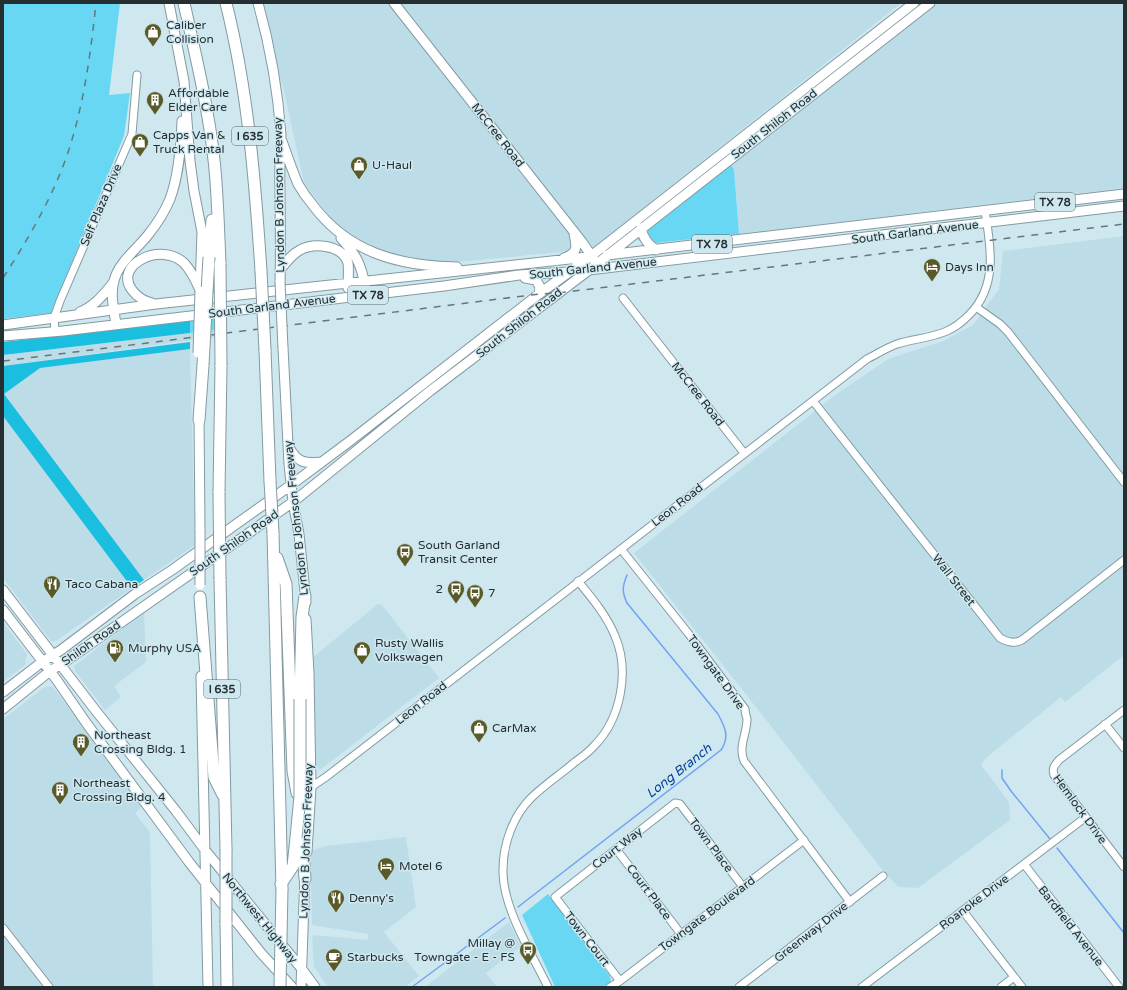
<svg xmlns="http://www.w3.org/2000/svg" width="1127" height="990" viewBox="0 0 1127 990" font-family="'Varela Round',sans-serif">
<rect width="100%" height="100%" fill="#cfe8f0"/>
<!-- built -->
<path fill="#bcdde7" d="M259 3H901L592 249 427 265 375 250 336 225 304 183 284 91Z
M935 3H1124V188L739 234 734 170 730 163Z
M1124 236V655L1065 702 1061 697 986 758 981 765 1009 802 1010 820 918 888 898 887 884 872 767 721 634 553 838 393 888 359 943 341 973 325 999 289 1003 251Z
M223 329V336L3 366V355Z
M190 349 195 545 144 580 4 394 40 368Z
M3 416 132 588 56 641H51L3 578Z
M378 604 382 605 439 678 320 770 311 757 312 658Z
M144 612 146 662 114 686 121 697 105 710 75 671 74 666Z
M3 622 27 654 25 665 3 682Z
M46 686 53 687 144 805 135 813 150 832V834L153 987H3V719Z
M406 837 416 907 384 932 419 976 405 987H328L314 967 312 935 368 940V934L312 925 310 851 325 846Z
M509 922 521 946 486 973 497 987H425Z"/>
<!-- green -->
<path fill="#68d7f4" d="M3 3H120L109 95 130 93 124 136 51 313 3 319Z
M730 163 734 170 739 234 646 244 638 240 642 231Z
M223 318V329L190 333V321Z
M548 894 610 976 611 981 609 984 603 987H555L522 915Z"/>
<!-- forest -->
<path fill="#1abfe0" d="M190 321V333L3 355V342Z
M190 342V349L40 368 4 394 144 580 132 588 3 416V366Z"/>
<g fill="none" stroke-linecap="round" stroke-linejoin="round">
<!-- stream -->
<path stroke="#72a2f2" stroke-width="1.5" d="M1002 770V778L1011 791 1050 839
M1057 848 1124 933
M518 907 721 750C730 737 725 727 718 714L627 603C622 592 622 587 627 575
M412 987 505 918"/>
<!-- minor casing -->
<g stroke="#839aa1" stroke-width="9">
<path id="minor" d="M623 298 744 453
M976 307 1000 324 1008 332 1124 482
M55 331 54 318 60 301 132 134 137 75
M813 401 1000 638C1008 642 1014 644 1022 640L1124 560
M621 549 688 633 745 709C745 712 746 716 747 719 747 734 738 746 744 761L850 902
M1124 710 1059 760C1054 766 1052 768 1054 775L1124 867
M1105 724 1124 748
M311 787 326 777 867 359C877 354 886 348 897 344 913 339 931 338 947 331 956 327 963 321 969 315 998 286 991 247 985 211
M616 849 681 934
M1024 864 1119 987
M963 911 1022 987
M3 928 49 987
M620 981 555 897 675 803 680 804 743 887
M548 987C532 954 502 907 503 870 503 844 513 816 531 798 544 785 561 774 575 762 582 757 589 752 594 746 621 719 630 671 615 636 607 616 592 598 578 581
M610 987 620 981 804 840
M739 987 883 876
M862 987 1086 817
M1001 987 1014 977"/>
</g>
<!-- major casing -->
<g stroke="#839aa1" stroke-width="11">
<path id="major" d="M169 3 184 81 190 161 194 191 202 232 200 291
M258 3C270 46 278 91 281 135 281 152 279 170 280 187 280 219 281 250 280 282
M394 3 582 242 595 261
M282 141C287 155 292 170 298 184 302 191 307 198 312 204 348 253 399 266 457 267
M641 228C643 238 648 245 656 250
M341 238C356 255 361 263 365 286
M607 255 1124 194
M564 258C578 253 577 247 574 234
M280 270C286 262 292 254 300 250 314 242 343 245 348 263 349 268 348 282 348 288
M589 270 1124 206
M525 278 536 280 540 287 539 294
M152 303C144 301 137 297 132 290 113 265 161 241 184 263 191 270 196 281 200 290
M80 312C95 306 103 295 113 283
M116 324C114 311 110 294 114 281 118 263 136 250 148 235 156 225 165 211 170 199 179 175 181 147 182 121
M3 325 156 304 588 257
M3 336 63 331 444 286 519 275 569 272
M283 348 289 464 293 502 299 534 306 602
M199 415 200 530
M289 447C297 462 304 464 321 462
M3 590 96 711 176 811 205 850 301 968 315 987
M3 610 56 679 87 724 189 862 261 953 292 987
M306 619 309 673 311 787 307 852
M201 676 208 987
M3 692 42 662 61 650 135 594 172 570 291 485 350 441 539 294 591 256 914 3
M3 709 50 671 66 661 293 502 430 391 589 270 930 3
M301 987 305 873"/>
</g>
<!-- highway casing -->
<g stroke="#839aa1" stroke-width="13">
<path id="highway" d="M184 3C197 62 212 122 216 182 218 210 219 237 220 264
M226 3C248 91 255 180 261 271
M209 257 212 220
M265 350 270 481
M199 420 203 365
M219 493 221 365
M273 533 282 889
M277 558 286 584 293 771 297 793
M220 579 226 849
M200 597 214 777 223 795
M300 699 302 617 305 596
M301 820 305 879
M281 884 293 866 296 838
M226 923 227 987"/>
</g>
<!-- minor -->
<use href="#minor" stroke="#fff" stroke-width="7"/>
<!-- major -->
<use href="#major" stroke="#fff" stroke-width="9"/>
<!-- highway -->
<use href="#highway" stroke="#fff" stroke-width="11"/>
<!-- rail -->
<path stroke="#66767b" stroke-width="1.5" stroke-dasharray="7 7" stroke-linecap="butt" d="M3 278C30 236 56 192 71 143 85 97 91 50 96 3
M3 361 539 294 558 293 1124 224"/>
<!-- major-bridge casing -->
<g stroke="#839aa1" stroke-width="11" stroke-linecap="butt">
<path id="major-bridge" d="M280 282 283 348
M198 353 200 291
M200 530V585"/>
</g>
<!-- highway-bridge casing -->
<g stroke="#839aa1" stroke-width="13" stroke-linecap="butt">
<path id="highway-bridge" d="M220 264 221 365
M261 271 265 350
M203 365 209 257
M270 481 273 533
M219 493 220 579
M296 838 300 796V699
M226 849V923
M280 987 282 889"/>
</g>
<!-- major-bridge -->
<use href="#major-bridge" stroke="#fff" stroke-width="9"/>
<!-- highway-bridge -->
<use href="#highway-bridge" stroke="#fff" stroke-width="11"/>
</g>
<!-- icons -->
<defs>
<g id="shop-pin" transform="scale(0.9)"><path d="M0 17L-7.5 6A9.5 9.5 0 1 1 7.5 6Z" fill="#595a27" stroke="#cfe8f0"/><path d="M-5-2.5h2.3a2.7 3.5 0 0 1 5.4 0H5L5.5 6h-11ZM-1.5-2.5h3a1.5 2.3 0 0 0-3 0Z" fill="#fff"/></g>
<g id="building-pin" transform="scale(0.9)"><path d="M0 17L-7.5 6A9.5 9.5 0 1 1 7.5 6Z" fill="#595a27" stroke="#cfe8f0"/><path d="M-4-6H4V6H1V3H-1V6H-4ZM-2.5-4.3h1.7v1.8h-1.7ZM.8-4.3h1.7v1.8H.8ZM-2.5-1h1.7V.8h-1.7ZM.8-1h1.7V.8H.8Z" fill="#fff"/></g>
<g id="hotel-pin" transform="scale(0.9)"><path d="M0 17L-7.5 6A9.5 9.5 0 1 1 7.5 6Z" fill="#595a27" stroke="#cfe8f0"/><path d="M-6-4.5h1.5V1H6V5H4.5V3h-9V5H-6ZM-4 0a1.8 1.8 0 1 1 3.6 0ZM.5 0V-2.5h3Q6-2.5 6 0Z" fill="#fff"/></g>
<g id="bus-pin" transform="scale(0.9)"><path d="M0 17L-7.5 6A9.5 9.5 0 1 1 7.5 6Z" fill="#595a27" stroke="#cfe8f0"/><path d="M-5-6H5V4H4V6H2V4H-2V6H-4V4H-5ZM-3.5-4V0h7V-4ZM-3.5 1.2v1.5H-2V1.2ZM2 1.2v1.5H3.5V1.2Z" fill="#fff"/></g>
<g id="restaurant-pin" transform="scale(0.9)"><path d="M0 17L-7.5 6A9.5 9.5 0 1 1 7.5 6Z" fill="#595a27" stroke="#cfe8f0"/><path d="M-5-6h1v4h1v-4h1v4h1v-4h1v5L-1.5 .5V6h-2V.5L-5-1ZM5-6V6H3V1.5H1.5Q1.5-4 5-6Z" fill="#fff"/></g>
<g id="fuel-pin" transform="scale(0.9)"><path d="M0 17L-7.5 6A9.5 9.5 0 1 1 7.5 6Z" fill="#595a27" stroke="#cfe8f0"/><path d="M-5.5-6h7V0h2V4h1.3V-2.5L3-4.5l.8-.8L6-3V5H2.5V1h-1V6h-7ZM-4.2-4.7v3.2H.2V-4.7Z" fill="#fff"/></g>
<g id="cafe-pin" transform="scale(0.9)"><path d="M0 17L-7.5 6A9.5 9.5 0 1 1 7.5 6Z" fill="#595a27" stroke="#cfe8f0"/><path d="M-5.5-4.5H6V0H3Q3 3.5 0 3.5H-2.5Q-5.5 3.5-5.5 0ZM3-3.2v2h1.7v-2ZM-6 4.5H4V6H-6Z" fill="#fff"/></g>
</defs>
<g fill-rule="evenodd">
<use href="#shop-pin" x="153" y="32"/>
<use href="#building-pin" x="155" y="100"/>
<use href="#shop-pin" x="140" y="142"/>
<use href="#shop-pin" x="359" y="165"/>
<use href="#hotel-pin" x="932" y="267"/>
<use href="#bus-pin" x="405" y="552"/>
<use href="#restaurant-pin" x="52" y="584"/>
<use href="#bus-pin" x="456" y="589"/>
<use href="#bus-pin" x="475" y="593"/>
<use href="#fuel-pin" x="115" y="648"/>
<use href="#shop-pin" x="362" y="650"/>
<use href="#shop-pin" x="479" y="728"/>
<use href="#building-pin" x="81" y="742"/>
<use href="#building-pin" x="60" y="790"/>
<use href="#hotel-pin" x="386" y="866"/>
<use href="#restaurant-pin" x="336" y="898"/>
<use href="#bus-pin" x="528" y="950"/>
<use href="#cafe-pin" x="334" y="957"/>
</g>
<g text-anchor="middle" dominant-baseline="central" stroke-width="3" stroke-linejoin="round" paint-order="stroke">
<!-- shield labels -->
<g fill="#cfe8f0" stroke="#58666a" stroke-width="1">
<rect x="232" y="127" width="36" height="18" rx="3"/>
<rect x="1035" y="193" width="40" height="18" rx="3"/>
<rect x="692" y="235" width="40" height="18" rx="3"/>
<rect x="348" y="286" width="40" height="18" rx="3"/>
<rect x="204" y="680" width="36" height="18" rx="3"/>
</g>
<g font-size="11" font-weight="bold" fill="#252f31">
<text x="250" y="136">I 635</text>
<text x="1055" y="202">TX 78</text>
<text x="712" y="244">TX 78</text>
<text x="368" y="295">TX 78</text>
<text x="222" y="689">I 635</text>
</g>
<!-- poi labels -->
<g font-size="12" fill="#252f31" stroke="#cfe8f0" text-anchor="start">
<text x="166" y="25">Caliber<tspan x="166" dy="14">Collision</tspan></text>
<text x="168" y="93">Affordable<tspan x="168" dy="14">Elder Care</tspan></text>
<text x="153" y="135">Capps Van &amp;<tspan x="153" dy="14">Truck Rental</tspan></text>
<text x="372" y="165">U-Haul</text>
<text x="945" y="267">Days Inn</text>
<text x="418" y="545">South Garland<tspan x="418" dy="14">Transit Center</tspan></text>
<text x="65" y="584">Taco Cabana</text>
<text x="443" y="589" text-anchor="end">2</text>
<text x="488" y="593">7</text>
<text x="375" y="643">Rusty Wallis<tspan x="375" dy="14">Volkswagen</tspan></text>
<text x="128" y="648">Murphy USA</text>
<text x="492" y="728">CarMax</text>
<text x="94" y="735">Northeast<tspan x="94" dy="14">Crossing Bldg. 1</tspan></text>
<text x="73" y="783">Northeast<tspan x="73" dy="14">Crossing Bldg. 4</tspan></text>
<text x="399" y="866">Motel 6</text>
<text x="349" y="898">Denny's</text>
<text x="515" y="943" text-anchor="end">Millay @<tspan x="515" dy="14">Towngate - E - FS</tspan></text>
<text x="347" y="957">Starbucks</text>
</g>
<!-- street labels -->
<g font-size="12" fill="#252f31" stroke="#cfe8f0">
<text transform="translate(774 124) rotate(-38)">South Shiloh Road</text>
<text transform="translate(498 135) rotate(52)">McCree Road</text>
<text transform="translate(279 195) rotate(-91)">Lyndon B Johnson Freeway</text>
<text transform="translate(101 205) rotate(-67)">Self Plaza Drive</text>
<text transform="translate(915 232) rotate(-7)">South Garland Avenue</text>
<text transform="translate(593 268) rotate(-6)">South Garland Avenue</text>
<text transform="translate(272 306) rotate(-7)">South Garland Avenue</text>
<text transform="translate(519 323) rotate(-38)">South Shiloh Road</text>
<text transform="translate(698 394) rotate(52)">McCree Road</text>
<text transform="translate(677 505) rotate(-38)">Leon Road</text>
<text transform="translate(296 518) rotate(-96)">Lyndon B Johnson Freeway</text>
<text transform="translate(234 543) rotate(-35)">South Shiloh Road</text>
<text transform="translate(954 580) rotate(52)">Wall Street</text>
<text transform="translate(91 643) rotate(-35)">Shiloh Road</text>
<text transform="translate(716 672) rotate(54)">Towngate Drive</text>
<text transform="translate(421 703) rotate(-38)">Leon Road</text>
<text transform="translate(1080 809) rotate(54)">Hemlock Drive</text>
<text transform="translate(306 841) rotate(-88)">Lyndon B Johnson Freeway</text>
<text transform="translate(711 845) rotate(53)">Town Place</text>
<text transform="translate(617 848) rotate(-38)">Court Way</text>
<text transform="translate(649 892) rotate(53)">Court Place</text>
<text transform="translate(974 902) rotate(-37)">Roanoke Drive</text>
<text transform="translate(707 914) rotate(-37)">Towngate Boulevard</text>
<text transform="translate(260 918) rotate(51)">Northwest Highway</text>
<text transform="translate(1071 926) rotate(52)">Bardfield Avenue</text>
<text transform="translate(811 932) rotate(-38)">Greenway Drive</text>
<text transform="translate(587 939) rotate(52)">Town Court</text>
</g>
<!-- water labels -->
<g font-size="13" font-style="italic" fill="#043e99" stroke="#cfe8f0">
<text transform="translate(679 771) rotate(-38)">Long Branch</text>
</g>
</g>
<!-- border -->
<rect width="1127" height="990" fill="none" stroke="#252f31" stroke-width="8"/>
</svg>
